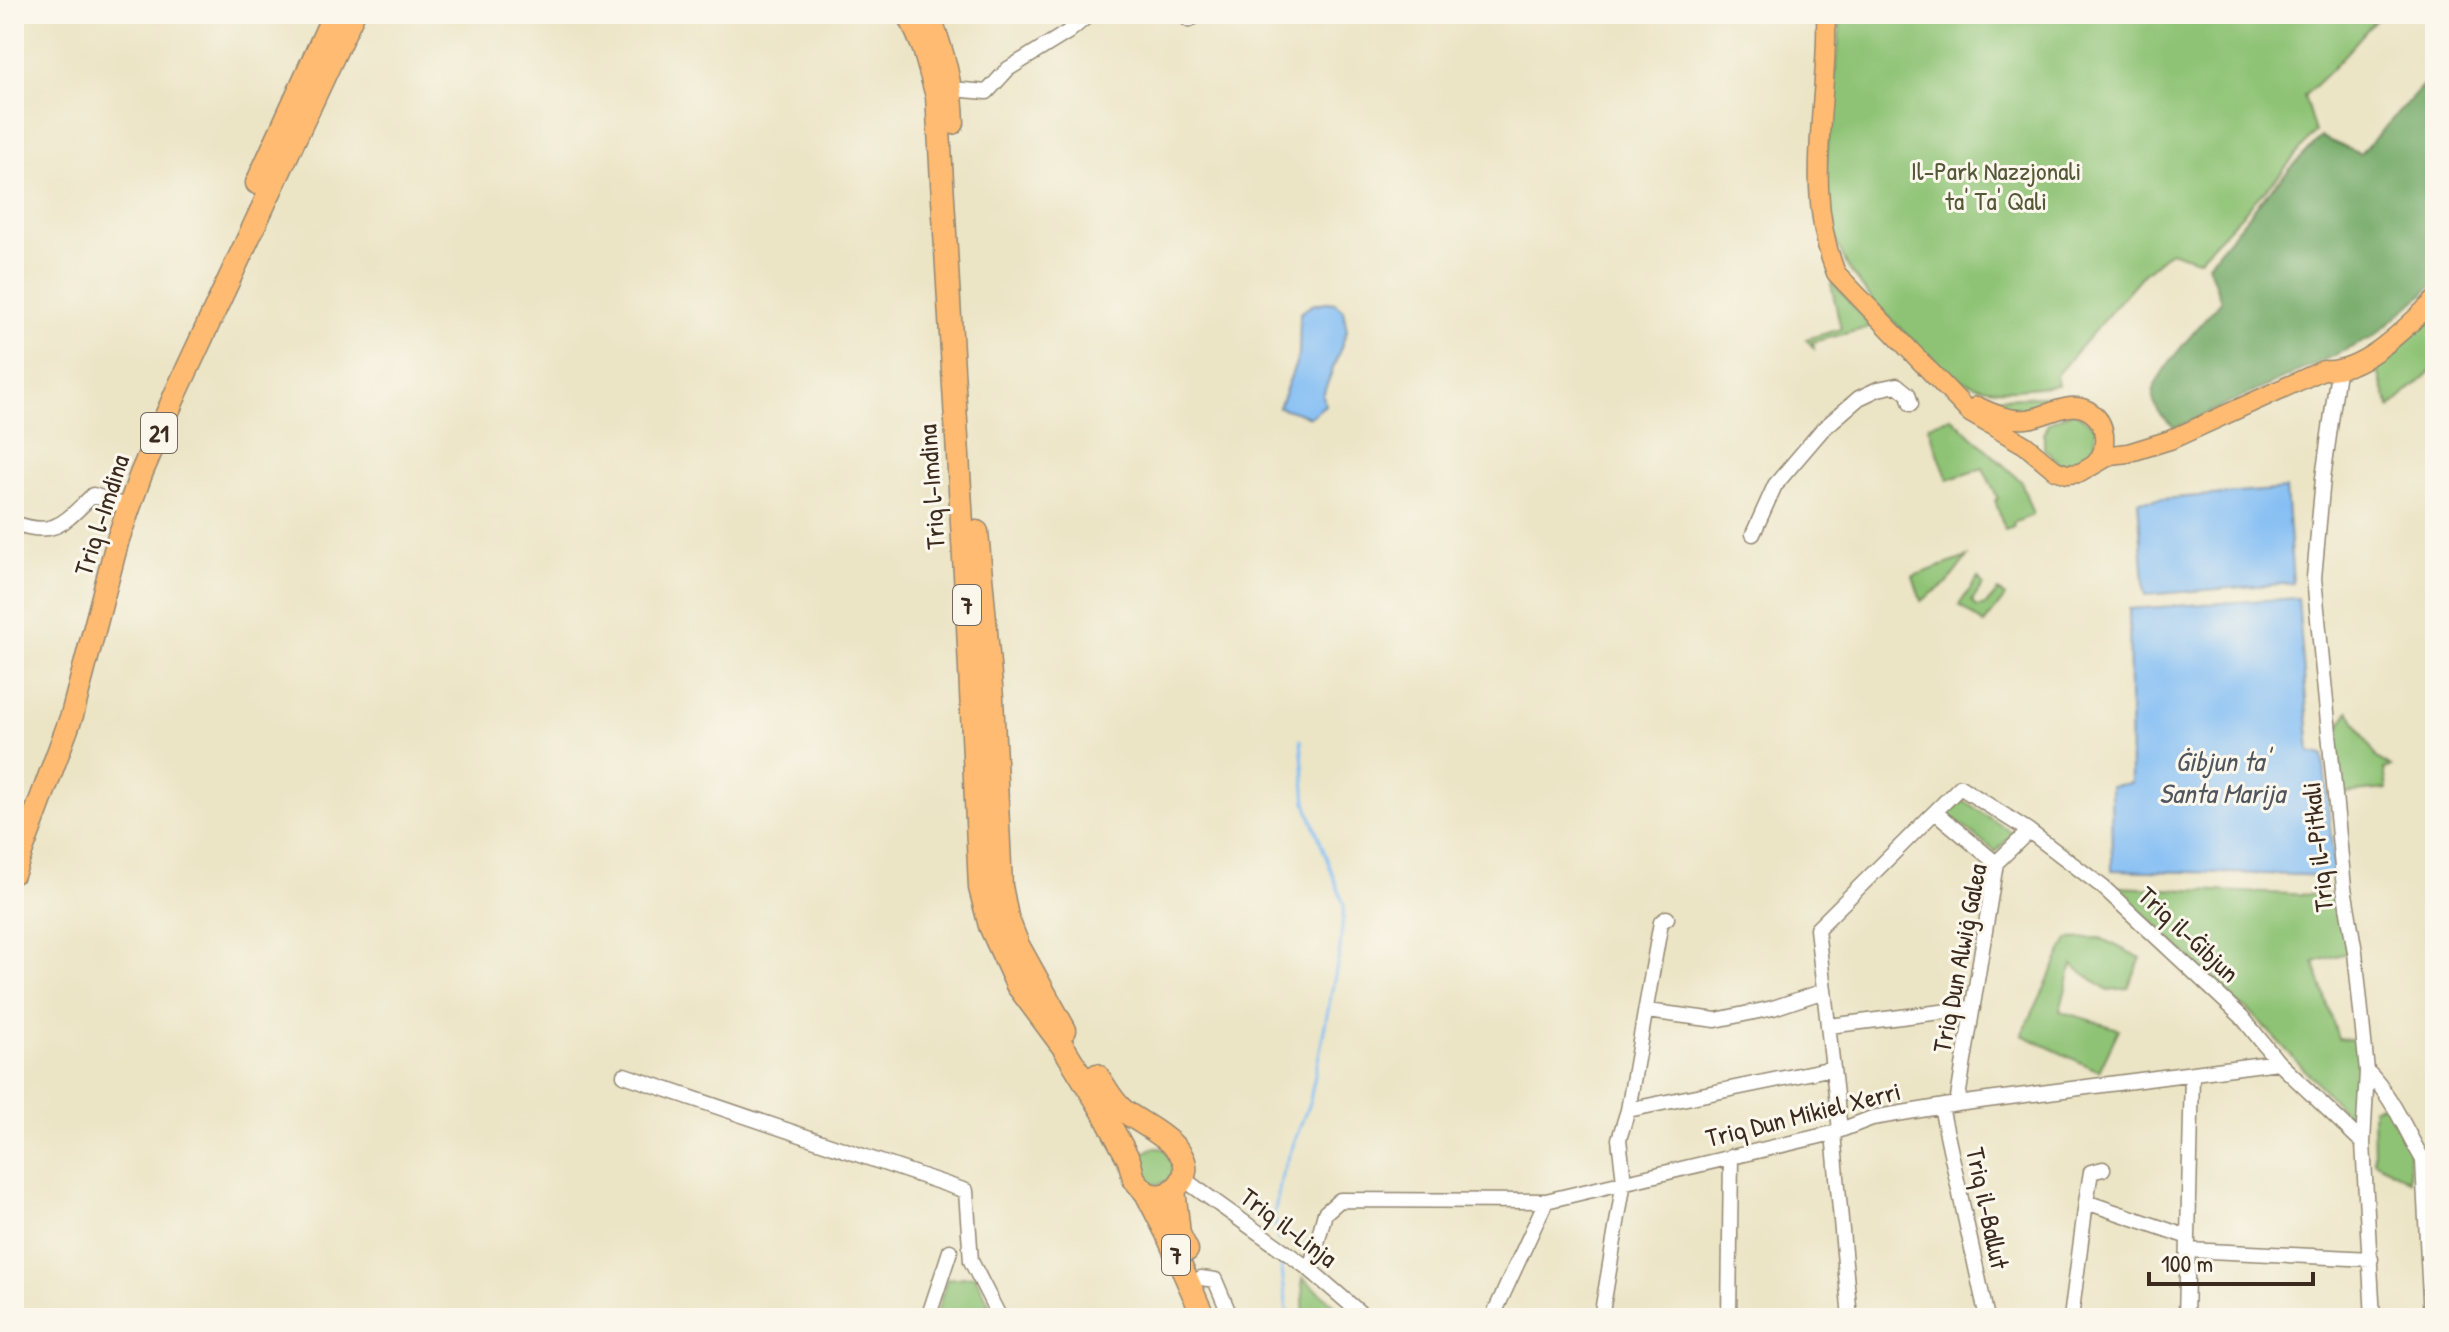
<svg xmlns="http://www.w3.org/2000/svg" width="2449" height="1332" viewBox="0 0 2449 1332" font-family="'Patrick Hand',sans-serif">
<rect width="100%" height="100%" fill="#fbf7ec"/>
<filter id="ink" filterUnits="userSpaceOnUse"><feTurbulence type="fractalNoise" baseFrequency=".0125" numOctaves="2"/><feDisplacementMap in="SourceGraphic" scale="16" xChannelSelector="R" yChannelSelector="G"/><feConvolveMatrix kernelMatrix="1 2 1 2 8 2 1 2 1" color-interpolation-filters="sRGB"/></filter>
<filter id="wash" filterUnits="userSpaceOnUse"><feTurbulence type="fractalNoise" baseFrequency=".006" numOctaves="4" result="noise"/><feDisplacementMap in="SourceGraphic" scale="32" xChannelSelector="R" yChannelSelector="G"/><feGaussianBlur stdDeviation="1.8" result="paint"/><feColorMatrix in="noise" values="0 0 0 0 0 0 0 0 0 0 0 0 0 0 0 0 0 1.4 0 .05"/><feComposite in="paint" operator="in"/></filter>
<g filter="url(#wash)">
<rect width="100%" height="100%" fill="#ebe4c5"/>
<!-- green -->
<path fill="#8ec374" stroke="#647649" stroke-width="2" d="M1840 14H2381L2331 70 2304 96 2315 132 2281 173 2198 260 2170 251 2144 273 2056 375 2058 385C2032 387 2004 393 1979 386 1953 380 1933 360 1915 342 1858 290 1824 252 1826 171 1827 133 1833 94 1837 56 1838 43 1841 28 1840 14Z
M1833 283 1871 327 1813 342 1814 348 1806 339 1841 329 1831 284Z
M2435 309V367L2390 408 2377 369Z
M1957 384C1989 403 2021 397 2056 395 2031 435 1983 405 1957 384Z
M2073 411 2096 427 2095 454 2081 465 2064 467 2044 449V432L2048 423Z
M1951 417 2021 481 2033 515 2013 523 2014 527 2005 530 1995 500 1998 499 1983 468 1948 480 1928 426Z
M1967 557 1947 583 1921 601 1913 576Z
M1978 578 1983 585 1972 601 1977 607 1986 605 1998 591 2005 597 1984 624 1959 605Z
M2349 711 2377 758 2391 767 2384 769 2387 789 2343 793 2335 733Z
M1962 800 2013 833 1996 852 1947 814Z
M2116 887 2338 896 2347 953 2314 962 2338 1038 2358 1040 2360 1111 2349 1117 2248 1009 2237 1003Z
M2100 938 2141 958 2128 988 2108 990 2072 965 2060 1011 2119 1029 2099 1071 2022 1035 2068 939Z
M2385 1103 2410 1149 2409 1180 2374 1161 2373 1108Z
M1139 1166a18 18 0 1 1 36 0a18 18 0 1 1-36 0Z
M975 1276 990 1305 977 1308 978 1318H935L947 1279Z
M1302 1277 1350 1318H1304Z"/>
<!-- forest -->
<path fill="#72a966" stroke="#566a42" stroke-width="2" d="M2435 73V284L2372 338 2175 428C2165 419 2151 407 2153 392 2156 372 2206 319 2221 301L2208 264 2268 192 2321 137 2360 154Z"/>
<!-- water -->
<path fill="#82bdf4" stroke="#5e7489" stroke-width="2" d="M1326 302 1335 303 1343 310 1347 331 1323 395 1325 405 1310 417 1279 407 1299 355 1300 313 1312 305Z
M2286 489 2293 583 2145 595 2138 501Z
M2298 598 2310 752 2323 755 2335 876 2112 870 2111 786 2131 783 2129 609Z"/>
<g fill="none" stroke-linecap="round" stroke-linejoin="round">
<!-- stream -->
<path stroke="#82bdf4" stroke-width="3" d="M1278 1240 1274 1215 1282 1175 1310 1100 1340 950 1344 905 1306 803 1301 740
M1280 1255 1288 1318"/>
</g>
</g>
<g filter="url(#ink)">
<g fill="none" stroke-linecap="round" stroke-linejoin="round">
<!-- minor casing -->
<g stroke="#938772" stroke-width="17">
<path id="minor" d="M1182 14 1189 20 1199 14
M952 89 987 92 1008 69 1068 32 1090 14
M2338 371 2323 478 2314 578 2344 888 2355 952 2367 1071 2363 1143 2373 1318
M14 523C56 538 64 522 93 495L117 503
M1753 534 1775 485 1822 430 1859 398 1878 389 1897 385 1908 394 1911 404
M1935 812 1996 863
M1647 1011 1716 1020 1773 1008 1824 991
M1829 1026 1973 1008
M2367 1071C2398 1102 2410 1144 2435 1179
M624 1075 966 1191 971 1261 1000 1318
M1957 1104 1996 863 2029 831
M1941 1107 1987 1318
M1628 1110 1833 1068
M1840 1130 1817 929 1960 787 2029 831 2104 888 2242 1017 2278 1062 2363 1143
M1833 1133 1850 1318
M2423 1161 2431 1318
M1182 1178 1308 1268 1366 1318
M2086 1202 2091 1172 2103 1169
M2188 1250 2371 1259
M1308 1268 1312 1262 1325 1213 1340 1200 1546 1201 1833 1133 1872 1118 1957 1104 2278 1062
M1201 1278 1215 1280 1231 1318
M928 1318 950 1251
M1492 1318 1546 1201
M1601 1318 1624 1181 1619 1139 1628 1110 1661 922 1667 918
M1729 1318 1731 1156
M2071 1318 2086 1202 2188 1237
M2186 1318 2192 1075"/>
</g>
<!-- major casing -->
<g stroke="#938772" stroke-width="21">
<path id="major" d="M1826 14C1829 103 1802 187 1836 273L1970 413 2025 445 2055 470 2067 474 2080 473 2111 455 2128 453 2170 440 2323 370C2363 374 2407 326 2435 300
M1977 406C1991 413 2009 421 2026 419 2049 417 2070 397 2092 413 2100 419 2103 426 2104 435 2105 447 2103 455 2095 464"/>
</g>
<!-- highway casing -->
<g stroke="#938772" stroke-width="25">
<path id="highway" d="M909 14 924 49 937 96 968 626 980 888 990 926 1017 985 1064 1048 1102 1110 1129 1160 1134 1179 1146 1193 1166 1232 1204 1318
M928 14C943 51 952 83 953 123
M257 183 334 14
M977 532 992 698 1001 886 1007 917 1018 945 1065 1030
M14 872 72 715 118 539 141 474 176 393 353 14
M1097 1075C1105 1086 1112 1101 1123 1110 1143 1127 1211 1153 1175 1189 1167 1197 1157 1197 1146 1193
M1174 1189 1179 1234 1187 1250"/>
</g>
<!-- minor -->
<use href="#minor" stroke="#fff" stroke-width="14"/>
<!-- major -->
<use href="#major" stroke="#ffbb71" stroke-width="18"/>
<!-- highway -->
<use href="#highway" stroke="#ffbb71" stroke-width="22"/>
</g>
</g>
<g text-anchor="middle" dominant-baseline="central" stroke-width="6" stroke-linejoin="round" paint-order="stroke">
<!-- shield labels -->
<g fill="#fbf7ec" stroke="#75685c" stroke-width="2">
<rect x="141" y="413" width="36" height="40" rx="6"/>
<rect x="953" y="585" width="28" height="40" rx="6"/>
<rect x="1162" y="1235" width="28" height="40" rx="6"/>
</g>
<g font-size="24" font-weight="bold" fill="#3b2a1e">
<text x="159" y="433">21</text>
<text x="967" y="605">7</text>
<text x="1176" y="1255">7</text>
</g>
<!-- park labels -->
<g font-size="26" fill="#545838" stroke="#fbf7ec">
<text x="1996" y="170">Il-Park Nazzjonali<tspan x="1996" dy="30">ta' Ta' Qali</tspan></text>
</g>
<!-- street labels -->
<g font-size="26" fill="#3b2a1e" stroke="#fbf7ec">
<text transform="translate(931 487) rotate(-94)">Triq l-Imdina</text>
<text transform="translate(101 515) rotate(-72)">Triq l-Imdina</text>
<text transform="translate(2317 847) rotate(-96)">Triq il-Pitkali</text>
<text transform="translate(2189 934) rotate(43)">Triq il-Ġibjun</text>
<text transform="translate(1959 958) rotate(-79)">Triq Dun Alwiġ Galea</text>
<text transform="translate(1803 1114) rotate(-14)">Triq Dun Mikiel Xerri</text>
<text transform="translate(1988 1208) rotate(78)">Triq il-Ballut</text>
<text transform="translate(1289 1227) rotate(37)">Triq il-Linja</text>
</g>
<!-- water labels -->
<g font-size="28" font-style="italic" fill="#50565e" stroke="#fbf7ec">
<text x="2222" y="761">Ġibjun ta'<tspan x="2222" dy="32">Santa Marija</tspan></text>
</g>
</g>
<!-- margin -->
<rect width="2449" height="1332" fill="none" stroke="#fbf7ec" stroke-width="48"/>
<!-- scale -->
<path d="M2149 1272v12h164v-12" fill="none" stroke="#3b2a1e" stroke-width="4"/>
<text x="2161" y="1272" font-size="24" fill="#3b2a1e" stroke="#fbf7ec" stroke-width="6" paint-order="stroke">100 m</text>
</svg>
